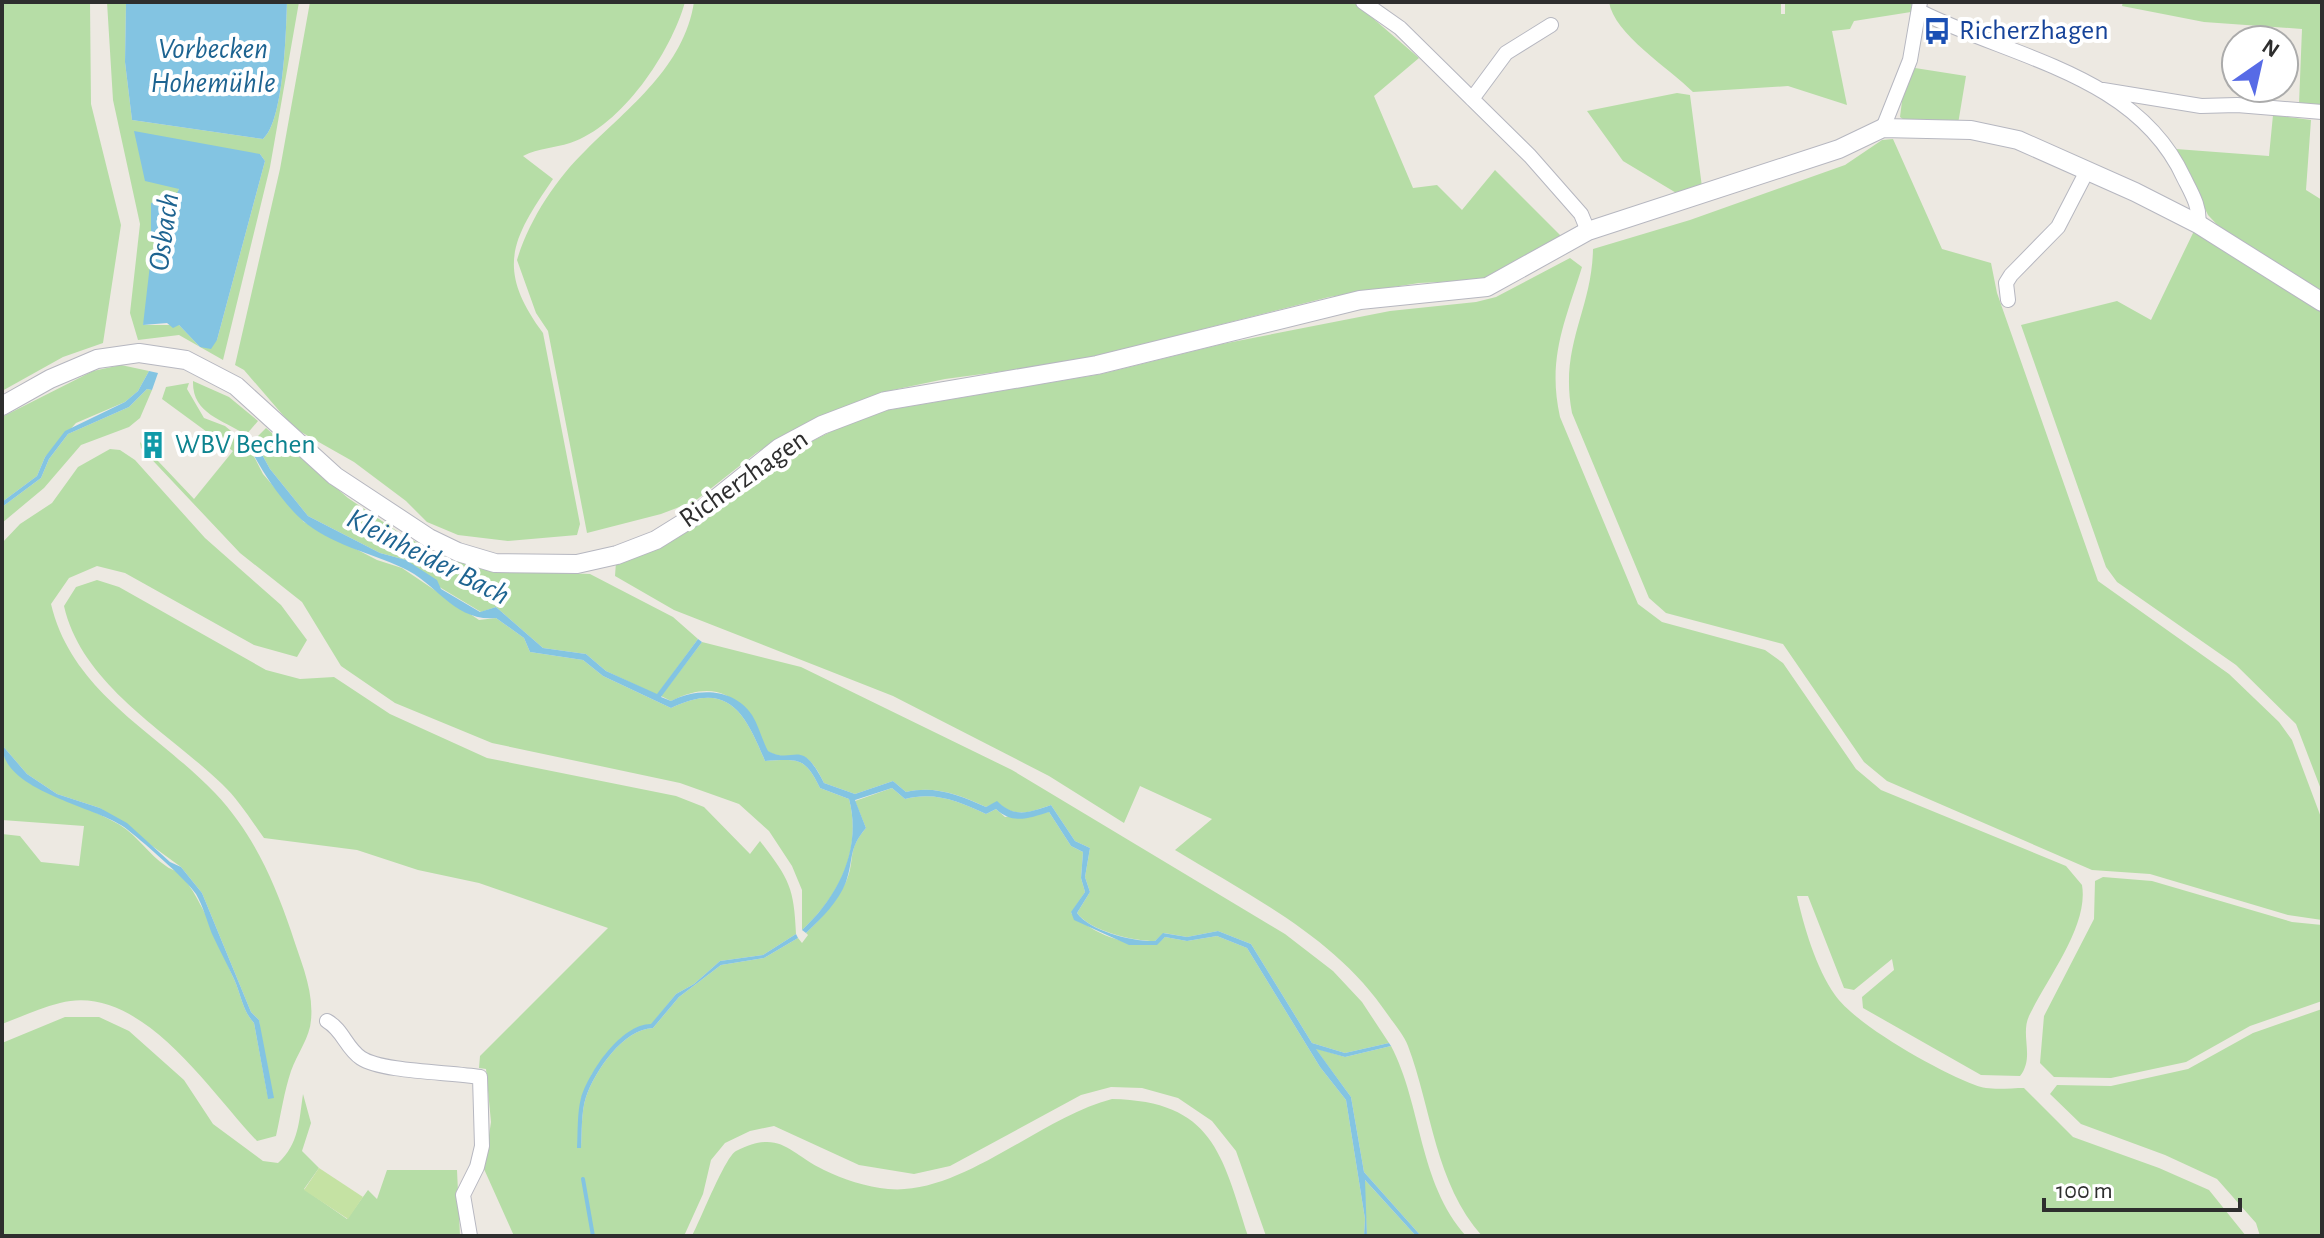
<svg xmlns="http://www.w3.org/2000/svg" width="2324" height="1238" viewBox="0 0 2324 1238" font-family="'Alegreya Sans',sans-serif">
<rect width="100%" height="100%" fill="#ede9e2"/>
<!-- green -->
<path fill="#b6dda6" fill-rule="evenodd" d="M2 2H90L91 104 121 225 103 343 63 357 2 391Z
M107 2H126L125 62 132 120 263 139C284 121 286 31 287 2H299L270 167 223 360 179 335 138 340 130 313 140 224 113 100ZM260 154 265 161 217 340 200 347 179 325H143L171 244 163 237 179 189 176 186Z
M310 2H685C671 52 622 126 570 143 554 148 539 148 523 156L553 179C512 239 495 268 543 333L580 524 577 535 508 541 458 535 427 522 406 501 354 462 294 428 244 370 235 365 280 169Z
M694 2H1354L1419 58 1374 96 1413 188 1437 185 1462 210 1495 170 1562 237 1483 280 1419 283 1329 297 1073 362 945 379 888 391 805 424 756 453 695 501 661 514 587 533 548 331 536 313 517 260C529 220 556 179 586 150 629 107 684 67 694 2Z
M1609 2H1781V14H1785V2H1912L1911 12 1854 21 1850 29 1832 31 1847 105 1788 86 1693 92C1669 68 1614 34 1609 2Z
M2123 2H2322V105L2299 104 2302 29 2204 22 2122 6Z
M1915 68 1966 76 1958 124 1907 122 1900 117 1903 93Z
M1677 93 1690 95 1702 187 1678 194 1623 161 1587 111Z
M2273 115 2311 120 2306 190 2322 200V293L2223 231 2208 215 2176 149 2269 156Z
M1893 139 1942 249 1991 263 1997 293 2098 581 2229 674 2279 722 2292 740 2322 820V920L2288 915 2150 874 2092 870 1887 781 1864 762 1783 644 1666 613 1649 598 1572 413C1559 345 1592 311 1593 249L1690 220 1845 165 1882 140Z
M2194 231 2322 307V792L2296 724 2236 665 2117 582 2106 567 2021 325 2117 301 2151 320Z
M1570 258 1582 267C1565 322 1547 358 1560 417L1638 604 1662 622 1765 650 1783 663 1856 769 1881 790 2066 866 2082 885C2089 926 2047 978 2029 1016 2020 1036 2035 1057 2020 1076L1981 1075 1863 1008 1862 997 1894 970 1892 959 1854 990 1844 988 1808 896H1797C1804 927 1816 968 1835 995 1857 1026 1938 1071 1975 1085 1988 1091 2009 1088 2024 1088L2073 1137 2159 1168 2209 1190 2246 1236H1482C1435 1183 1432 1110 1408 1046 1404 1035 1395 1025 1388 1015 1337 938 1252 897 1175 850L1212 819 1140 786 1124 823 1049 776 893 696 674 610 615 576 616 562 785 454 851 422 888 410 1101 374 1222 344 1390 311 1476 302 1496 297Z
M121 365 149 371 138 391 125 402 76 423 45 457 37 476 2 502V417L93 371Z
M193 381 229 397 258 421 246 435C222 419 192 414 193 381Z
M189 383 187 389 204 418 225 426 248 445 263 474 304 522 377 560 402 568 479 620 496 618 524 638 530 652 583 660 603 676 671 708C729 680 745 713 765 761 799 759 805 757 820 788L849 799C862 849 840 895 802 930V890L792 866 769 831 739 804 680 783 492 743 395 703 341 666 302 602 240 553 141 448 140 442 194 499 233 451 162 399 166 387Z
M147 389 152 390 140 418 129 427 81 445 44 488 2 523V507L41 478 49 459 68 434 129 407Z
M266 428 348 498 404 536 449 558 511 571 590 574 673 617 698 639 657 695 606 671 586 654 543 648 496 607 481 612 441 588 406 560 380 553 308 516 270 469 254 440Z
M110 449 120 450 135 460 205 538 281 605 307 640 297 657 254 645 125 573 97 566 69 578 51 604C72 693 157 732 215 793 253 833 274 881 291 931 300 960 314 989 311 1020 310 1037 297 1054 291 1071 284 1092 281 1114 276 1136L257 1141C209 1091 141 982 60 1003 40 1008 21 1017 2 1024V834L20 836 41 862 79 866 84 826 2 820V754C44 804 70 796 120 825 138 836 149 855 166 866 169 869 173 869 177 872 197 886 223 954 234 979 241 994 242 1010 254 1023L268 1098 259 1020 251 1012 202 893 181 867 100 808 57 794 27 774 2 745V543L20 524 52 503 78 467Z
M97 580 119 587 266 670 300 679 334 677 390 714 487 758 676 796 704 807 750 854 760 841C789 879 794 887 796 934L763 955 720 961 694 984 676 994 651 1025 621 1038 592 1074 581 1099V1147C582 1131 581 1112 586 1097 595 1071 623 1029 653 1028L679 997 721 965 764 958 798 938 802 943 808 935 806 933C821 919 837 900 846 882 856 859 846 851 866 828L855 801 892 788 905 799C934 791 959 801 986 814L996 809 1005 817 1049 812 1071 846 1083 852 1081 878 1085 892 1071 913C1095 935 1124 945 1156 945L1165 937 1187 941 1217 936 1247 948 1320 1067 1346 1100 1365 1219 1364 1236H1266L1236 1151 1212 1121 1178 1098 1142 1088 1111 1087 1081 1095 950 1166 914 1174 859 1165 774 1126 750 1131 725 1143 711 1160 703 1194 684 1236H514L484 1169 491 1122 486 1069 479 1068 480 1056 608 928 479 883 418 870 357 850 264 838C251 820 238 799 222 784 167 731 82 685 64 606L76 587Z
M702 642 801 667 1012 770 1285 934 1333 971 1362 1002 1389 1043 1345 1053 1312 1043 1251 944 1218 931 1187 937 1164 933 1155 941C1133 941 1090 931 1077 913L1090 892 1085 877 1090 848 1075 841 1051 805C1030 812 1015 819 997 802L986 807C961 795 934 785 906 792L893 781 855 794 824 783C802 737 795 767 767 751 747 705 725 674 671 701L661 696Z
M2103 877 2152 881 2292 922 2322 925V1001L2250 1026 2186 1062 2111 1078 2054 1077 2040 1063 2044 1016 2094 919 2095 881Z
M2322 1009V1236H2260L2256 1223 2217 1179 2165 1155 2081 1124 2050 1094 2057 1085 2111 1086 2188 1069 2253 1033Z
M65 1017H99L129 1031 184 1080 213 1124 263 1161 278 1163C299 1144 299 1121 303 1094L311 1123 302 1151 319 1168 304 1189 347 1219 368 1190 377 1199 387 1170H457L460 1236H2V1043Z
M1391 1046C1422 1105 1418 1182 1466 1236H1421L1364 1172 1351 1097 1315 1048 1345 1057Z
M1112 1099C1213 1101 1222 1154 1248 1236H692C701 1219 725 1157 736 1151 781 1129 787 1152 824 1170 842 1179 867 1187 888 1189 961 1196 1041 1117 1112 1099Z
M1364 1179 1416 1236H1367Z"/>
<!-- pitch -->
<path fill="#c5e2a3" d="M319 1168 363 1197 348 1219 304 1190Z"/>
<!-- water -->
<path fill="#83c4e2" d="M126 2H287C286 31 284 121 263 139L132 120 125 62Z
M134 131 260 154 265 161 217 340 211 349 200 347 179 325 173 328 167 323 143 325 151 256 168 252 171 244 151 235V203L176 195 179 189 145 181Z
M149 371 158 373 152 390 147 389 129 407 68 434 49 459 41 478 2 507V502L37 476 45 457 65 431 125 402 138 391Z
M254 440 270 469 308 516 380 553 406 560 437 580 441 589 480 612 496 607 543 648 586 654 606 671 657 694 698 639 702 642 661 697 671 701C697 688 733 687 752 715 759 726 762 740 768 751 795 766 800 735 824 783L855 794 893 781 906 792C934 785 960 795 986 807L997 801C1015 819 1030 812 1051 805L1075 841 1090 848 1085 877 1090 892 1077 913C1090 931 1133 942 1155 941L1163 933 1187 937 1218 931 1251 944 1312 1043 1345 1053 1389 1043 1391 1046 1345 1057 1316 1049 1351 1097 1364 1172 1421 1236H1416L1365 1180 1367 1236H1364L1365 1219 1346 1100 1320 1067 1247 948 1217 936 1187 941 1165 937 1157 945H1129L1074 920 1071 912 1085 892 1081 878 1083 852 1071 846 1049 812C1029 818 1013 825 996 809L986 814C959 801 934 791 905 799L892 788 855 800 866 828C848 849 854 859 846 882 839 901 821 919 806 933L802 930C839 896 862 848 849 799L820 788C805 757 799 759 765 761 745 713 729 680 671 708L603 676 583 660 530 652 524 638 496 618C454 622 437 583 403 568 371 553 329 544 302 520 280 500 262 471 248 445Z
M2 745 27 774 57 794 100 808 127 823 170 862 181 867 202 893 251 1012 259 1020 274 1098 268 1099 254 1023C242 1010 241 994 234 979 227 964 219 949 212 934 207 921 203 906 196 894 186 879 140 839 124 827 94 806 2 791 2 745Z
M796 934 798 938 764 958 721 965 679 997 653 1028C623 1029 595 1071 586 1097 581 1112 582 1132 581 1148H577C578 1132 577 1113 581 1098 589 1072 621 1024 651 1024L676 994 694 984 720 961 763 955Z"/>
<g fill="none" stroke-linecap="round" stroke-linejoin="round">
<!-- stream -->
<path stroke="#83c4e2" stroke-width="4" d="M583 1179 593 1236"/>
<!-- minor casing -->
<g stroke="#b6b7c0" stroke-width="16">
<path id="minor" d="M1363 2 1400 28 1530 156 1581 214 1588 231
M1921 12C2013 58 2137 75 2184 178 2191 192 2201 208 2198 224
M2103 90 2201 106 2237 105 2322 112
M1472 99 1506 53 1551 25
M1883 128 1910 60 1920 2
M2008 300 2006 283 2011 275 2058 227 2087 171
M327 1021C343 1030 346 1048 361 1058 382 1072 451 1072 480 1077L482 1146 477 1167 463 1195 470 1236"/>
</g>
<!-- tertiary casing -->
<g stroke="#b6b7c0" stroke-width="20">
<path id="tertiary" d="M2 406 50 379 97 359 139 353 186 360 236 386 335 476 429 538 458 552 495 563 577 564 617 555 656 540 693 517 779 448 822 425 885 401 1097 365 1360 300 1487 287 1588 231 1839 149 1883 128 1971 130 2018 140 2135 192 2198 224 2322 302"/>
</g>
<!-- minor -->
<use href="#minor" stroke="#fff" stroke-width="14"/>
<!-- tertiary -->
<use href="#tertiary" stroke="#fff" stroke-width="18"/>
</g>
<!-- icons -->
<defs>
<g id="bus-bare" transform="scale(2.16)"><path d="M-5-6H5V4H4V6H2V4H-2V6H-4V4H-5ZM-3.5-4V0h7V-4ZM-3.5 1.2v1.5H-2V1.2ZM2 1.2v1.5H3.5V1.2Z" fill="#1a4fb4" stroke="#fff" stroke-width="2.5" paint-order="stroke"/></g>
<g id="building-bare" transform="scale(2.16)"><path d="M-4-6H4V6H1V3H-1V6H-4ZM-2.5-4.3h1.7v1.8h-1.7ZM.8-4.3h1.7v1.8H.8ZM-2.5-1h1.7V.8h-1.7ZM.8-1h1.7V.8H.8Z" fill="#0f9aa8" stroke="#fff" stroke-width="2.5" paint-order="stroke"/></g>
</defs>
<g fill-rule="evenodd">
<use href="#bus-bare" x="1937" y="31"/>
<use href="#building-bare" x="153" y="445"/>
</g>
<g text-anchor="middle" dominant-baseline="central" stroke-width="8" stroke-linejoin="round" paint-order="stroke">
<!-- transit labels -->
<g font-size="28" fill="#164399" stroke="#fff" text-anchor="start">
<text x="1959" y="31">Richerzhagen</text>
</g>
<!-- culture labels -->
<g font-size="28" fill="#0d838f" stroke="#fff" text-anchor="start">
<text x="175" y="445">WBV Bechen</text>
</g>
<!-- street labels -->
<g font-size="28" fill="#2e2e2e" stroke="#fff">
<text transform="translate(744 479) rotate(-35)">Richerzhagen</text>
</g>
<!-- water labels -->
<g font-size="30" font-style="italic" fill="#1e6491" stroke="#fff">
<text x="213" y="49">Vorbecken<tspan x="213" dy="34">Hohemühle</tspan></text>
<text transform="translate(164 232) rotate(-82)">Osbach</text>
<text transform="translate(428 557) rotate(27)">Kleinheider Bach</text>
</g>
</g>
<!-- border -->
<rect width="2324" height="1238" fill="none" stroke="#2e2e2e" stroke-width="8"/>
<!-- north arrow -->
<g transform="translate(2260 64) rotate(34)"><circle r="38" fill="#ffffff" stroke="#ababab" stroke-width="2"/>
<path d="M0-6L14 30L0 20L-14 30Z" fill="#576be6"/>
<text y="-12" font-size="22" font-weight="bold" text-anchor="middle" fill="#2e2e2e">N</text>
</g>
<!-- scale -->
<path d="M2044 1198v12h196v-12" fill="none" stroke="#2e2e2e" stroke-width="4"/>
<text x="2056" y="1198" font-size="24" fill="#2e2e2e" stroke="#ffffff" stroke-width="6" paint-order="stroke">100 m</text>
</svg>
